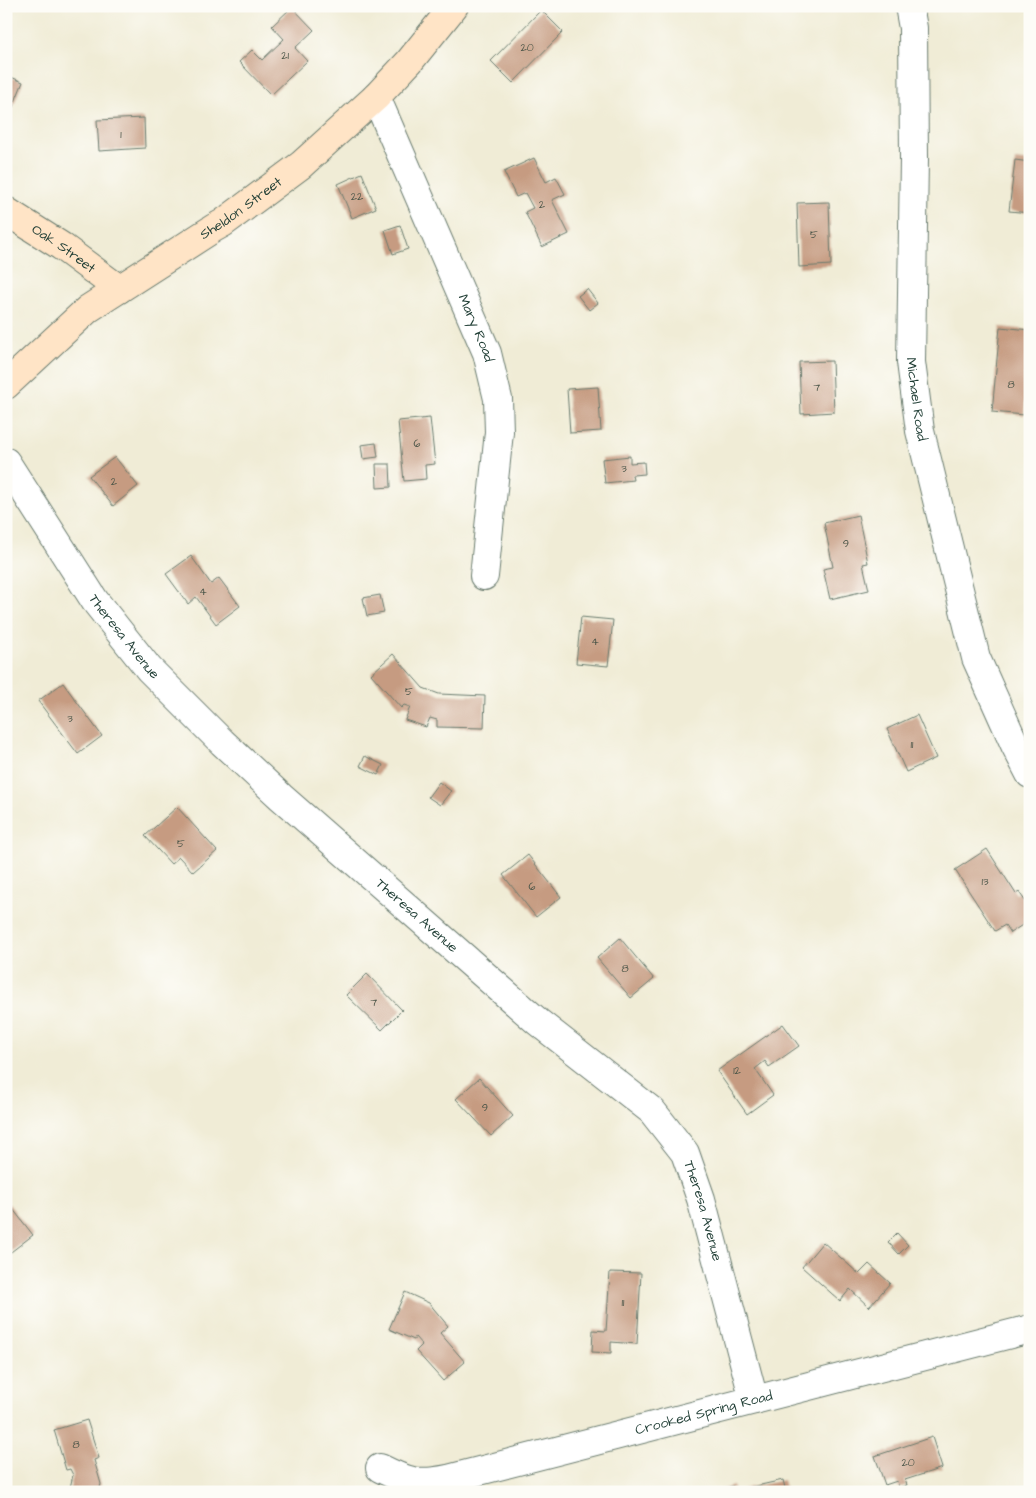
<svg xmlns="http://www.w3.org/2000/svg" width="1036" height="1498" viewBox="0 0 1036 1498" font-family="'Architects Daughter',sans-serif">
<rect width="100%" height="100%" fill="#fdfcf7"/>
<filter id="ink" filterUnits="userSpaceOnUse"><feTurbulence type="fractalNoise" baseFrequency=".02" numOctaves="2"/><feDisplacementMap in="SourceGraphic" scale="10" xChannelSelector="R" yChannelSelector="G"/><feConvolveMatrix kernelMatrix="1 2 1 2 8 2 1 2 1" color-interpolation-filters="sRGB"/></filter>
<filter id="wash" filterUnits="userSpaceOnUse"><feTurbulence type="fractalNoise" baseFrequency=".0096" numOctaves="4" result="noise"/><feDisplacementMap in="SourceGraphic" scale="20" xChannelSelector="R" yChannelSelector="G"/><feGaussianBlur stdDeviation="1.12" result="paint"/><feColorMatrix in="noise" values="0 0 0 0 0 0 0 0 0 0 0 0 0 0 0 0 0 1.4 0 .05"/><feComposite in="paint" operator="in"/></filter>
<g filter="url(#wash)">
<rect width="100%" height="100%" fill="#f0ecd6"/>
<g id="blocks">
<!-- building -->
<path fill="#c69b81" d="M292 7 314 30 295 48 307 61 271 95 239 62 252 50 262 60 284 39 272 26Z
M541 10 563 32 513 83 491 61Z
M6 75 23 82 12 109 6 107Z
M144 118 145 148 99 151 97 120Z
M534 158 546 182 556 177 565 194 552 200 569 234 542 247 525 212 533 208 525 193 516 197 504 172Z
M1015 160 1030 162V213L1009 211Z
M362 173 376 208 352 218 338 184Z
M829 202 831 265 799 267 797 203Z
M400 225 408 249 393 254 385 230Z
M587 289 598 303 589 310 578 296Z
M1000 327 1030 330V357L1024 415 992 412Z
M832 361 834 412 801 414 799 362Z
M598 387 601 431 570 433 567 389Z
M430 418 435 464 425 465 426 479 404 481 398 421Z
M376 443 378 457 363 459 361 445Z
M630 456V463L644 462 645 474 632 475 633 480 605 483 602 459Z
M115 457 138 486 113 506 89 476Z
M376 464H390L391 487 377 488Z
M858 515 868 563 863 564 869 590 830 599 823 569 833 567 824 523Z
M191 556 211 584 219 578 240 606 216 624 196 597 188 604 166 574Z
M380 595 384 613 367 616 363 598Z
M581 617 613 620 608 666 576 663Z
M393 654 423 688 439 694 485 696 484 728 437 727V720L430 718 426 727 405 720 410 707 404 705 401 708 371 674Z
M63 683 102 736 78 754 38 701Z
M917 715 936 758 906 772 887 729Z
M365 756 383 765 378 775 360 766Z
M439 782 451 791 440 805 428 797Z
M177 807 217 851 193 872 179 857 171 864 145 836Z
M987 849 1016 894 1019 892 1030 908V920L1010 933 1005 925 995 931 955 870Z
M528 855 561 897 536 917 503 875Z
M620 938 654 979 631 998 597 958Z
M367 974 402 1010 382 1030 346 995Z
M783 1024 799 1046 769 1067 765 1061 755 1069 773 1095 747 1114 717 1071Z
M479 1078 513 1116 491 1136 456 1099Z
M9 1204 33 1235 7 1255 6 1206Z
M897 1233 908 1245 899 1254 888 1242Z
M823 1242 859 1274 869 1264 890 1283 869 1307 850 1289 840 1301 802 1267Z
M610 1272 641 1273 637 1344 611 1342V1353L592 1352 593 1330 606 1331Z
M405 1292 429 1303 448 1326 440 1333 465 1362 443 1381 416 1351 422 1345 415 1337 414 1340 389 1329Z
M87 1420 99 1458 94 1460 101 1484 99 1492H69L73 1475 70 1469 66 1470 54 1430Z
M932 1437 942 1468 905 1480 907 1485 899 1488 897 1481 885 1485 875 1456Z
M783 1480 786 1492H713L733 1486 734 1491Z"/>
</g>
</g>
<g filter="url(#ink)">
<use href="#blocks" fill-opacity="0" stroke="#687a6d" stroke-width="1"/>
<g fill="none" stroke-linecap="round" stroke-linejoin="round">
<!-- street casing -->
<g stroke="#687a6d" stroke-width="30">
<g id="street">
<path id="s1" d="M909 6 913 28 914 158 911 362 920 431 976 658 1015 745 1030 774"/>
<path id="s2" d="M376 97 487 353 498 399 499 432 484 576"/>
<path id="s3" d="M6 462 95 601 149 669 222 742 281 797 538 1022 652 1111 685 1153 701 1199 754 1400"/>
<path id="s4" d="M380 1468C408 1482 417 1485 448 1479L1030 1329"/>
</g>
</g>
<!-- secondary casing -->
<g stroke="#687a6d" stroke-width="30">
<g id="secondary">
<path id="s5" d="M6 211 61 246 119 289"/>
<path id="s6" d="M6 385 88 309 214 228 223 223 301 165 376 97 409 62 454 6"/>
</g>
</g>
<!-- street -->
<use href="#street" stroke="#fff" stroke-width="28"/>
<!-- secondary -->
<use href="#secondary" stroke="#ffe4c6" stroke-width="28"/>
</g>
</g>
<g text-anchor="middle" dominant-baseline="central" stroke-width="5" stroke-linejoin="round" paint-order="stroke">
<!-- number labels -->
<g font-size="11" fill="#495447">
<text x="527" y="47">20</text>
<text x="285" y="55">21</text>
<text x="121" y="134">1</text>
<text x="357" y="196">22</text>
<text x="542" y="204">2</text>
<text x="814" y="234">5</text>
<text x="1011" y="384">8</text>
<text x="817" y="387">7</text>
<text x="417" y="443">6</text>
<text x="624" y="468">3</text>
<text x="114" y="481">2</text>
<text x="846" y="543">9</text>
<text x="203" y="591">4</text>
<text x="595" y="641">4</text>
<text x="409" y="691">5</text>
<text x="70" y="718">3</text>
<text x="912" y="744">11</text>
<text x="181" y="843">5</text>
<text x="985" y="881">13</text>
<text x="532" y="886">6</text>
<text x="625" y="968">8</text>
<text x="374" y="1002">7</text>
<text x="737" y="1070">12</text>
<text x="485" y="1107">9</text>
<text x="623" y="1302">11</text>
<text x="76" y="1444">8</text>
<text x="908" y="1462">20</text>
</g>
<!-- street labels -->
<g font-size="14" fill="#1f3d34" stroke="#fdfcf7">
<text stroke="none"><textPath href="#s6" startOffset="295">Sheldon Street</textPath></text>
<text stroke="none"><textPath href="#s5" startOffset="69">Oak Street</textPath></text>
<text stroke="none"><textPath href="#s2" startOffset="252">Mary Road</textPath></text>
<text stroke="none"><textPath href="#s1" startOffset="394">Michael Road</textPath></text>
<text stroke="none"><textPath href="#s3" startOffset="211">Theresa Avenue</textPath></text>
<text stroke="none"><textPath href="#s3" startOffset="616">Theresa Avenue</textPath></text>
<text stroke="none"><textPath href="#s3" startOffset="1036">Theresa Avenue</textPath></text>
<text stroke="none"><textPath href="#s4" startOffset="335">Crooked Spring Road</textPath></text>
</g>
</g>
<!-- margin -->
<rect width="1036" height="1498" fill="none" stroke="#fdfcf7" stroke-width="25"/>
</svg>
